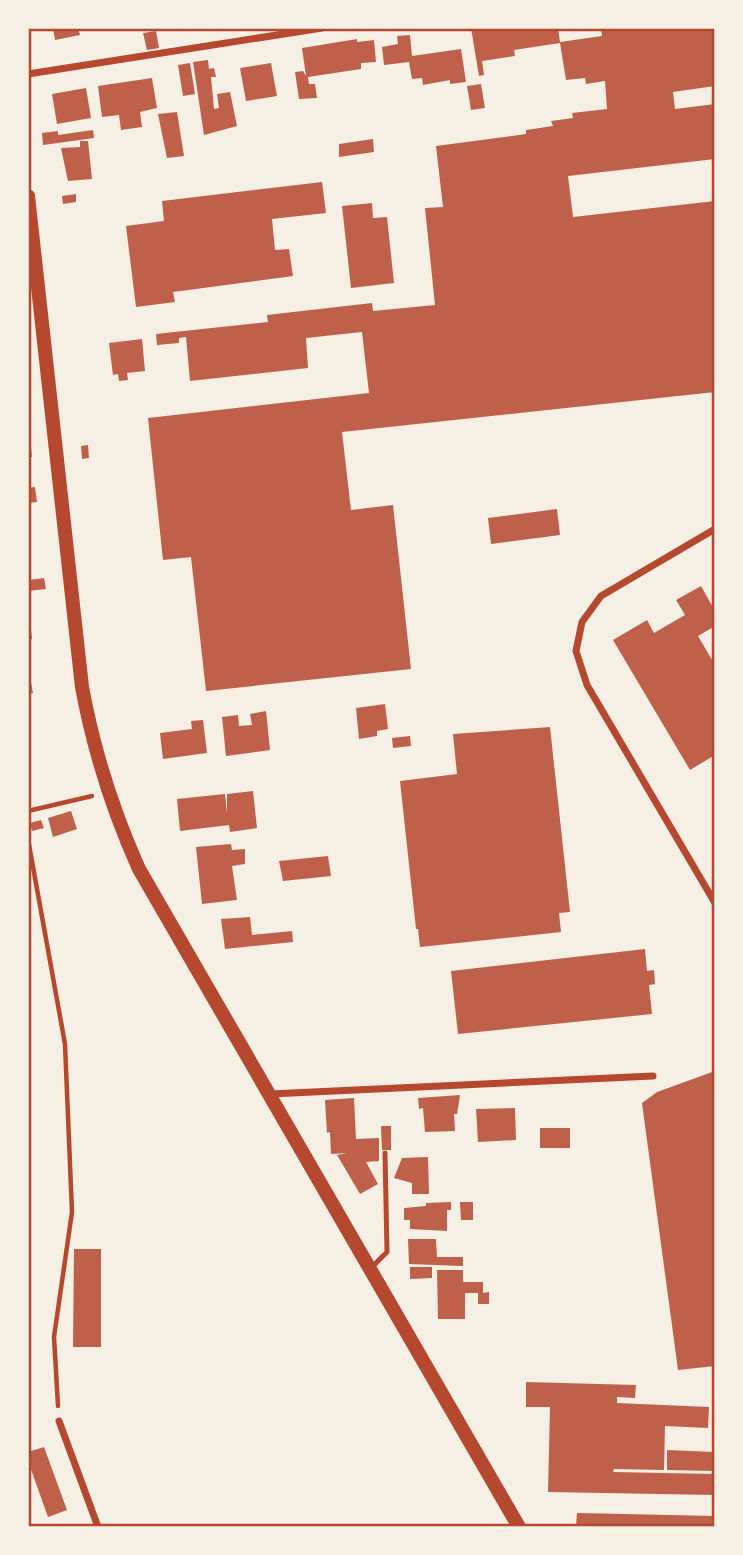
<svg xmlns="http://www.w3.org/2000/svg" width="743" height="1555" viewBox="0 0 743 1555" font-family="'PT Sans Narrow',sans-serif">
<rect width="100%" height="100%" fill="#f6efe4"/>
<!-- building -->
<path fill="#bf614a" d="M53 28H78L80 35 55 40Z
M471 28H558L560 42 602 36 601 28H715V86L673 92 675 109 715 104V159L568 176 573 217 715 201V392L342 432 351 510 393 505 411 669 206 691 191 557 163 560 148 418 369 393 362 332 306 338 308 368 190 381 186 337 179 338V343L157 345 156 334 268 322 267 315 372 303 373 311 435 305 425 208 443 207 436 146 526 134V130L553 126 551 121 573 118 572 113 607 109 605 81 586 84 585 78 566 80 560 43 514 50 515 56 482 61 484 75 479 76Z
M156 31 159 48 147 50 143 33Z
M410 35 412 56 461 49 466 82 450 84V80L423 85 422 78 412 79 409 62 384 65 382 47 398 44 397 36Z
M357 39V42L374 40 376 62 361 63V69L308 77 309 84H315L317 98 299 99 295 72 303 71 306 76 302 48Z
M208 60 209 69 214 68 216 77H211L214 109 219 108 217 94 230 92 237 126 204 135 193 62Z
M190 63 195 94 183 96 178 65Z
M271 63 277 96 246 101 240 68Z
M152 78 157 108 140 112 142 127 121 130 119 115 102 117 98 86Z
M481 84 485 108 471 110 467 86Z
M86 88 91 118 57 124 52 94Z
M177 112 184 156 167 158 158 114Z
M93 130 94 138 43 145 42 133 58 131V135Z
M373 139 374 152 339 157V144Z
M80 141H88L92 179 68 181 61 148 80 147Z
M322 182 326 213 272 219 275 250 289 249 293 276 173 292 175 302 136 307 126 226 164 221 162 201Z
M76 194V202L63 204 62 196Z
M372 203 373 218 387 217 394 283 351 288 342 206Z
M142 339 145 371 127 373 128 380 119 381 118 374 113 375 109 343Z
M30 437 32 457H28V438Z
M88 445 89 458 82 459 81 446Z
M35 487 37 502 28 503V488Z
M557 509 560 535 491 544 488 518Z
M44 578 46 589 28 591 29 580Z
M701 586 715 611V626L698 636 715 665V755L690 770 613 640 647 620 654 633 685 615 676 600Z
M30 620 32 639 28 640V621Z
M28 666 33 693 28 694Z
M385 704 388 729 377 731V736L359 739 356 708Z
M266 711 270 750 226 756 222 717 238 715 239 726 252 725 250 714Z
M203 720 207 753 163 759 160 733 192 729 191 721Z
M550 727 570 912 559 913 561 932 420 947 418 929H416L400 781 457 774 453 734Z
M410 736 411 746 393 748 392 738Z
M253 791 257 828 230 832 229 825 180 831 177 799 225 794 227 813V794Z
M71 811 77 829 53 837 48 818Z
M41 820 44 828 32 831 30 823Z
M231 844 232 850 245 849V864L232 866 237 900 202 904 196 847Z
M328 856 331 876 283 881 279 861Z
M250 917 252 935 292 931 293 942 225 949 221 919Z
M645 949 647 971 654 970 655 984 649 985 652 1014 458 1034 451 971Z
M715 1071V1366L678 1370 642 1103 657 1092Z
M460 1095 457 1114H454L455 1131 425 1132 423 1108 419 1109 418 1098Z
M354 1098 356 1139 379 1138V1161L366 1162 378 1184 360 1194 337 1155 347 1153 331 1154 330 1132 327 1133 325 1100Z
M515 1108 516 1140 478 1142 476 1109Z
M381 1126H391V1150H382Z
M540 1128H570V1148H540Z
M428 1157 429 1194H412V1183L394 1178 402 1158Z
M451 1202V1210H447V1231L410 1229V1220H404V1208L426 1206V1203Z
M460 1202H473V1220H461Z
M408 1239H436L437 1257H463V1266L409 1264Z
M74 1249H101V1347H73Z
M410 1267H432V1278L410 1279Z
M437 1270H463V1282H483V1293L489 1292V1304H478V1293H465V1319H438Z
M526 1382 636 1385 635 1398 617 1397V1403L709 1407 708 1428 665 1426 664 1470 614 1469 613 1472 715 1474V1495L548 1492 550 1407H526Z
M44 1447 67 1510 48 1517 28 1461V1452Z
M667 1450 715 1452V1471L667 1470Z
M577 1513 715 1516V1527H576Z"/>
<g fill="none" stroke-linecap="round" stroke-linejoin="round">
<!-- path -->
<path stroke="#b5482f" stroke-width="4.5" d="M28 811 92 796
M28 839 65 1044 72 1212 54 1337 58 1406"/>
<!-- service -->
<path stroke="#b5482f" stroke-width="5" d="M371 1268 387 1252 385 1153"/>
<!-- minor -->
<path stroke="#b5482f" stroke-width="7" d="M28 74 322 28
M715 529 601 596 582 622 576 651 587 685 715 903
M270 1094 653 1076
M59 1421 98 1527"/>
<!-- secondary -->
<path stroke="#b5482f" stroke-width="14" d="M28 196 82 687C94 752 112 809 139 869L519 1527"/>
</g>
<!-- border -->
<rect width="743" height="1555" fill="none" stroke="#f6efe4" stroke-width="60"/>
<rect x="30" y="30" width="683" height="1495" fill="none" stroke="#b5482f" stroke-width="2.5"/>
</svg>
